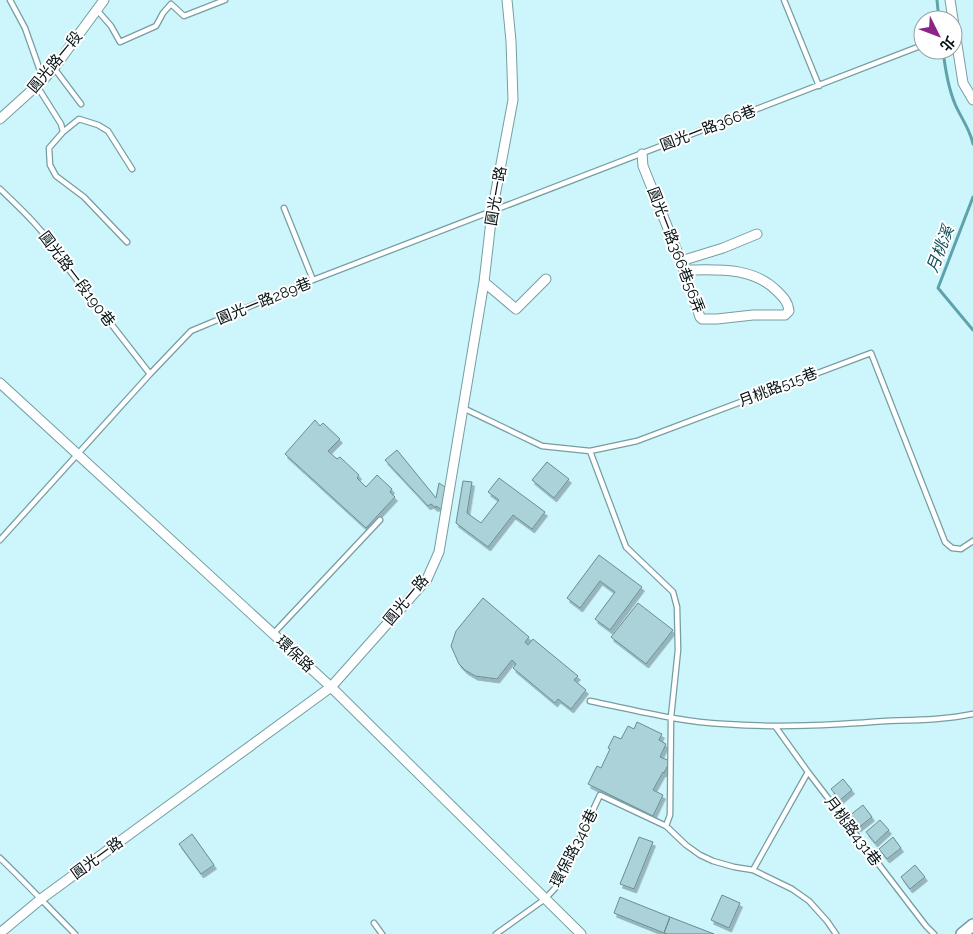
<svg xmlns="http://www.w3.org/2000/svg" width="973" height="934" viewBox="0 0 973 934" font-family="Raleway,'Noto Sans TC',sans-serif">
<defs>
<filter id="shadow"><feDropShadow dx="2.5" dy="4" stdDeviation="0" flood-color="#0004"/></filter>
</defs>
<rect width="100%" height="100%" fill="#cdf6fc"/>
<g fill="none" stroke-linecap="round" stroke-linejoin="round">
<!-- stream -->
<path stroke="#5ea3ac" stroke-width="3" d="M937 0 939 20
M943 50C945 68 948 87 955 104 961 118 970 129 973 144
M973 197 938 288 973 330"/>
</g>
<!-- building -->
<path fill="#aad2d8" stroke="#678d92" filter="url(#shadow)" d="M315 420 320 426 323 423 340 439 328 451 337 459 340 457 359 475 357 478 366 487 377 475 392 489 390 492 395 497 366 528 285 454Z
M397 450 436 498 439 483 445 487 442 510 436 506V508L431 504 428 506 385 460Z
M547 462 569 479 554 498 532 480Z
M499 478 545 512 532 529 513 515 488 547 456 523 463 481 472 482 467 513 481 523 499 500 488 492Z
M599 555 642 587 610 630 595 619 615 592 600 581 580 608 567 598Z
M483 598 529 637 525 642 528 645 533 639 578 676 574 680 586 690 571 709 558 699 555 703 513 668 516 664 512 660 497 679 475 676 465 670 459 664 451 646 456 631Z
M638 603 673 630 646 664 611 637Z
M637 722 662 734 659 740 666 744 660 757 670 761 664 773 663 772 653 790 663 795 653 816 588 784 597 766 601 768 610 749 608 748 614 736 621 739 628 726 634 729Z
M843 779 852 790 840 800 831 789Z
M863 805 872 817 858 828 849 816Z
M880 820 889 830 875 843 866 832Z
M192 834 214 865 201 874 179 844Z
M639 837 653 842 634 889 620 884Z
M893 837 901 848 887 859 879 849Z
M915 865 925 877 910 889 901 877Z
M722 895 740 903 729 928 711 920Z
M620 897 670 917 664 933 614 913Z
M670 917 714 934H668L664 933Z"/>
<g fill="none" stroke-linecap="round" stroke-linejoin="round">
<!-- lane casing -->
<g stroke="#769da2" stroke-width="7">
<path id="lane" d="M10 0 25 28 43 79
M784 0 819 86
M97 10 111 26 120 42 156 26 163 13 171 4 184 16 225 0
M54 68 81 104
M37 86 61 124 63 132 49 148 50 165 56 176 84 197 127 242
M63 132 79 119 98 125 108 131 132 169
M0 189C21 209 47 233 60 258L150 374
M284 208 313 280
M463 408 542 446 590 451 637 441 871 353 945 542 952 548 961 549 973 541
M590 451 626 547 673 592 677 607 678 650 671 717 670 815 666 826
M0 540 150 374 191 331 313 280 923 45
M273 634 380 520
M590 701C634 710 680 722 725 724 779 728 832 725 886 721 915 720 944 720 973 714
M775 726 808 772 926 926 934 934
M0 858C26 883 50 909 75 934
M753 870 808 772
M374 923 382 934
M496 934 545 899 558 885 600 795 666 826 686 845 700 855 713 861 734 867 753 870 792 889 809 901 827 921 836 934"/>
</g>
<!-- street casing -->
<g stroke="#769da2" stroke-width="11">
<path id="street" d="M950 0 963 83 973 100
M0 119 43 80 54 68 104 0
M642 154 643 166 681 261 700 317 702 319H717L753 315H785L789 311C788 302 784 298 777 291 752 266 717 270 684 270
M681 261 723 248 757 234
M484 282 516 309 546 279
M0 383 331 687 581 934
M0 933 41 899 331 687 427 579 439 552 484 282 492 212 513 100 511 41 507 0"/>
</g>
<!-- secondary casing -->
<g stroke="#769da2" stroke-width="14">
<path id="secondary" d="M962 934 973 925"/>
</g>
<!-- lane -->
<use href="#lane" stroke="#fff" stroke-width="4.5"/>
<!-- street -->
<use href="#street" stroke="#fff" stroke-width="9"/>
<!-- secondary -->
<use href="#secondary" stroke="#fff" stroke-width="11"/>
</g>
<g text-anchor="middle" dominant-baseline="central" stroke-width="4" stroke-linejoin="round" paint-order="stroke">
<!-- street labels -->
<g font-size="15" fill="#031113" stroke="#fff">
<text transform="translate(55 62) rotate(-50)">圓光路一段</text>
<text transform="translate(708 128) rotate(-21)">圓光一路366巷</text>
<text transform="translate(496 196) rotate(-80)">圓光一路</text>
<text transform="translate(676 250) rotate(69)">圓光一路366巷56弄</text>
<text transform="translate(77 279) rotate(53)">圓光路一段190巷</text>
<text transform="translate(264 301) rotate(-22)">圓光一路289巷</text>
<text transform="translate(778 387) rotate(-21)">月桃路515巷</text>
<text transform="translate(406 600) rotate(-50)">圓光一路</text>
<text transform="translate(295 654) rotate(43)">環保路</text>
<text transform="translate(853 831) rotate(53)">月桃路431巷</text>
<text transform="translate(574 848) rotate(-63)">環保路346巷</text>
<text transform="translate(97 858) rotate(-36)">圓光一路</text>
</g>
<!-- water labels -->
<g font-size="16" font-style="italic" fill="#135057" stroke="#fff">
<text transform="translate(940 249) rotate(-69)">月桃溪</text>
</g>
</g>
<!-- north arrow -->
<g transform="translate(938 35) rotate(132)"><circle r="24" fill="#ffffff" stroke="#9aa0a1"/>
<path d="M0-4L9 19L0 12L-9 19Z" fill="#8e2387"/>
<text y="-8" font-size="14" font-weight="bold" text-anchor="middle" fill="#031113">北</text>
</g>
</svg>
